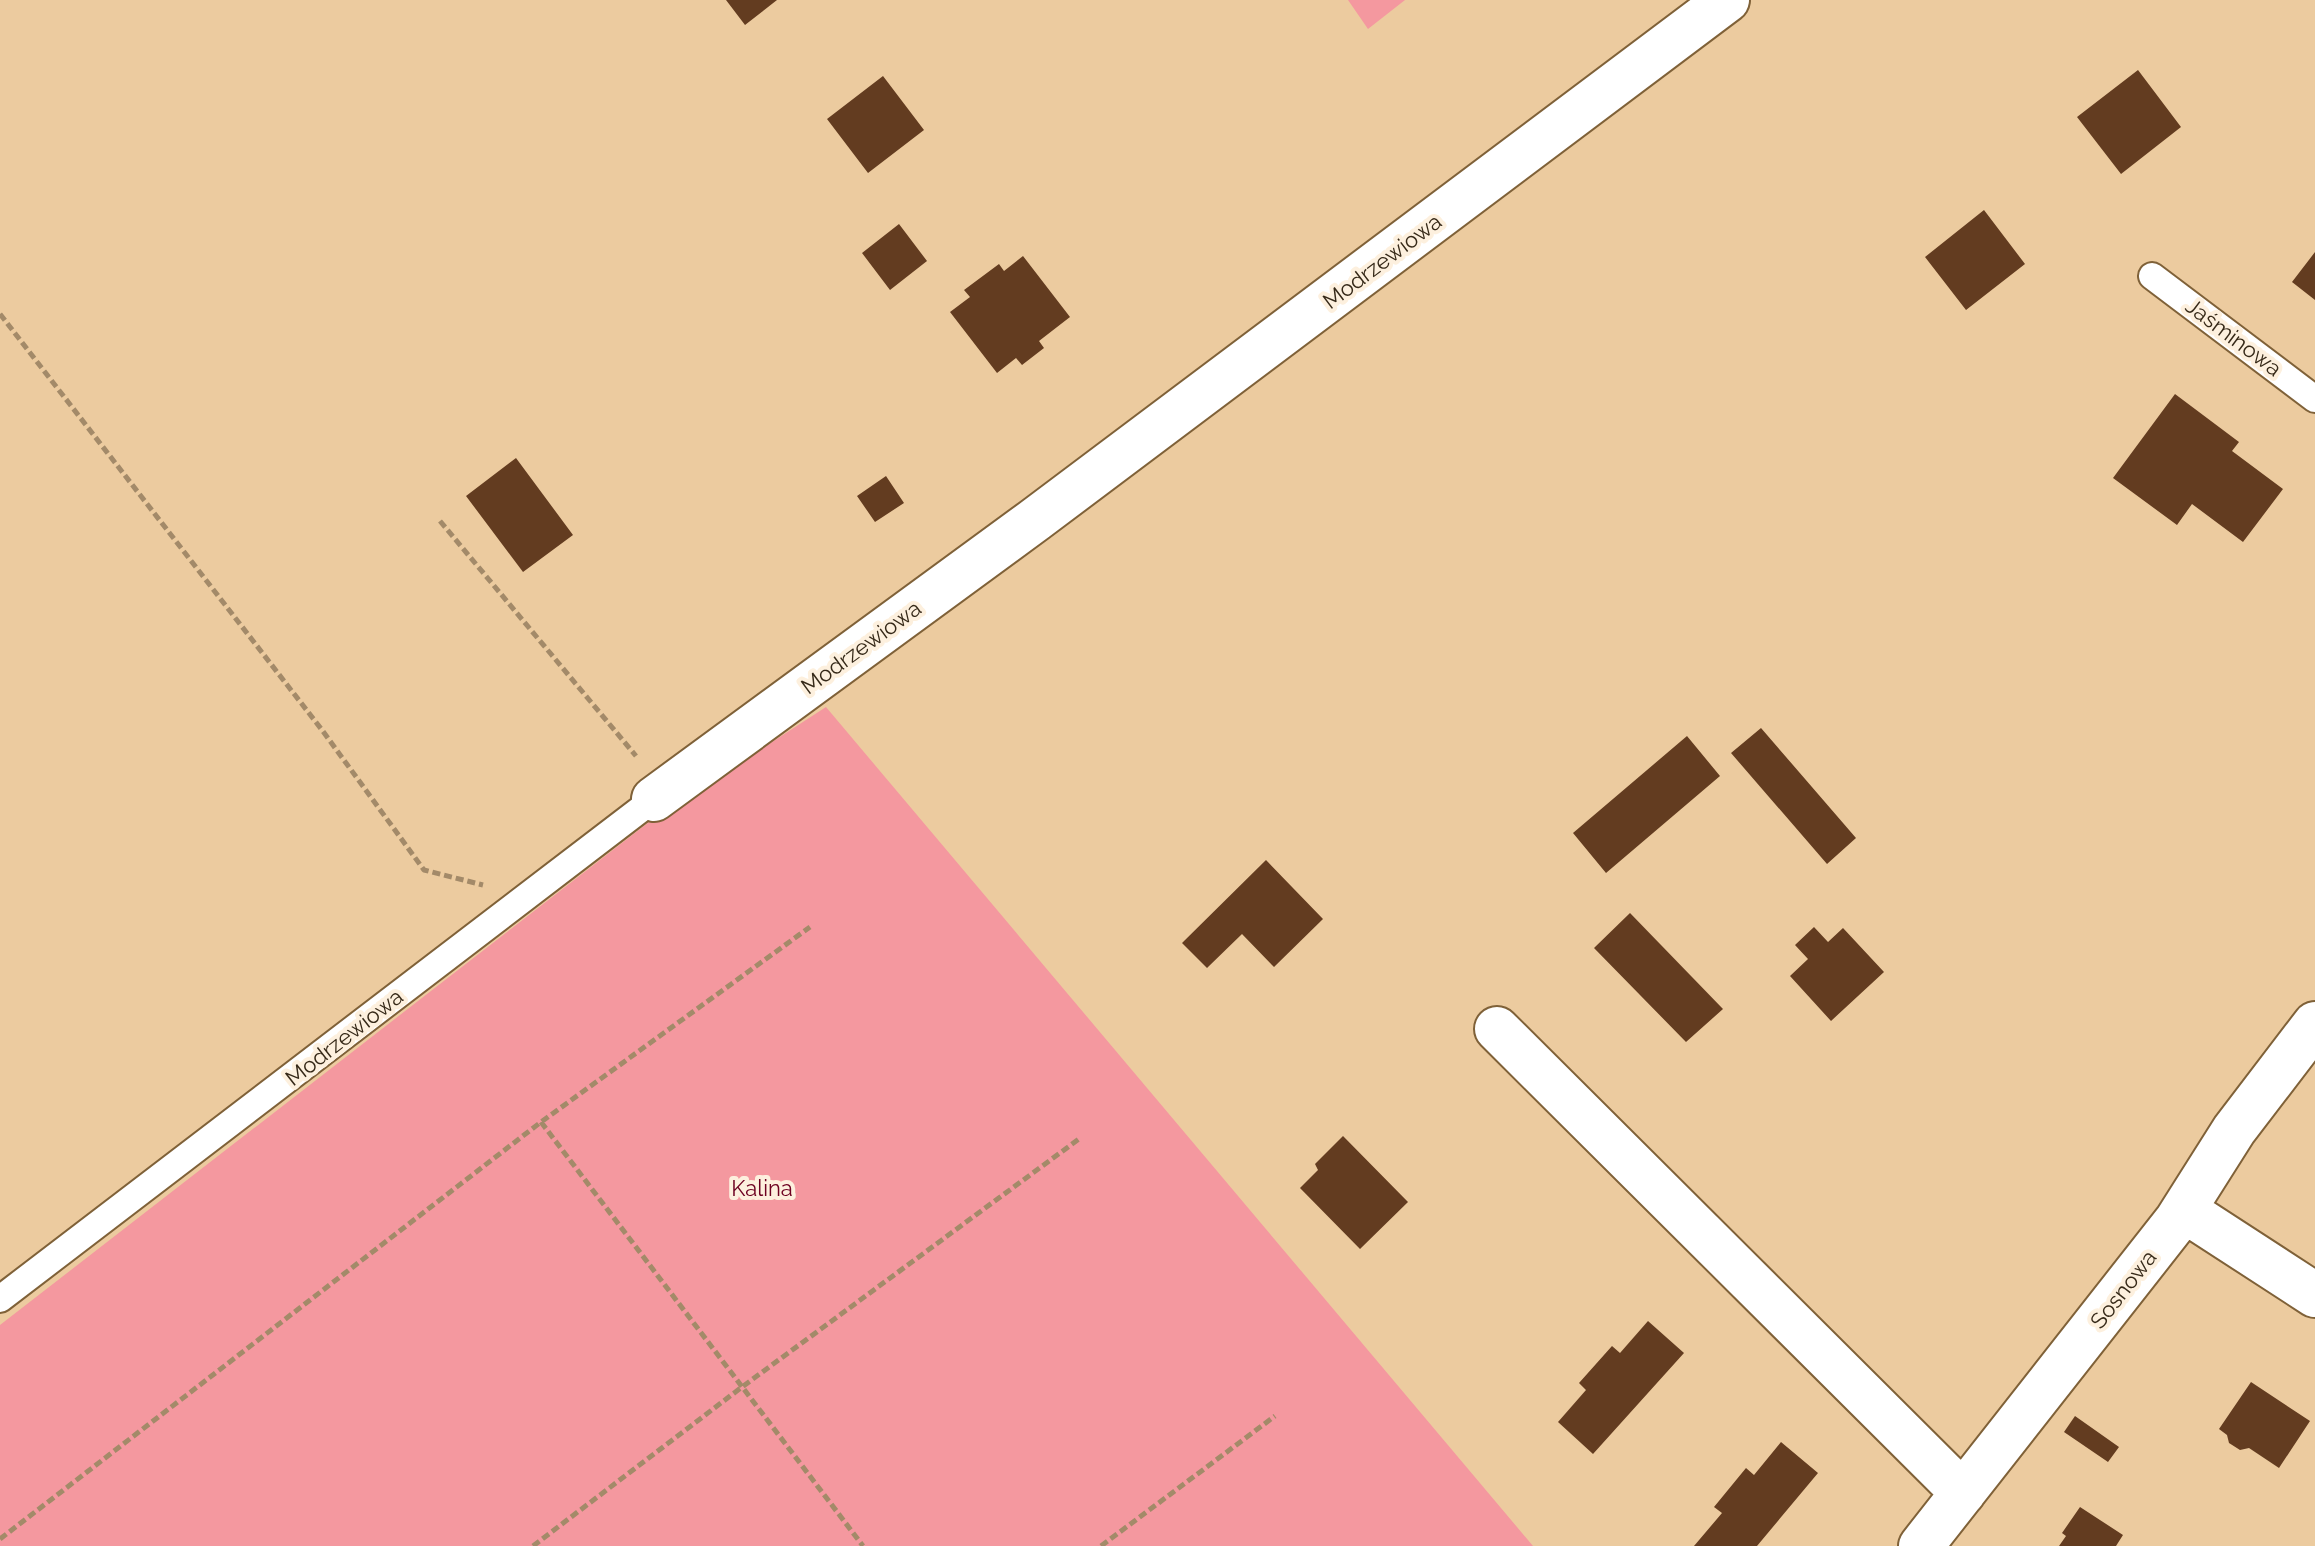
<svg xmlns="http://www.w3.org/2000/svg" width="2315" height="1546" viewBox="0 0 2315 1546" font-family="Raleway,sans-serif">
<rect width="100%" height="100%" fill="#eccb9f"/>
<!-- green -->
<path fill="#f4989f" d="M1348 0H1405L1368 29Z
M826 707 1533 1546H0V1325L649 822Z"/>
<!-- building -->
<path fill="#633c20" d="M726 0H777L745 25Z
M2138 70 2181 127 2121 174 2077 117Z
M883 76 924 130 868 173 827 119Z
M1984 210 2025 264 1966 310 1925 257Z
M899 224 927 261 890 290 862 253Z
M2315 252V300L2292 282Z
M1023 256 1070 317 1039 341 1044 348 1022 365 1016 358 997 373 950 312 970 297 964 290 999 264 1004 271Z
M2175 394 2239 442 2232 451 2283 489 2243 542 2192 504 2177 525 2113 478Z
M516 458 573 535 523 572 466 496Z
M886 476 904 503 875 522 857 496Z
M1761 728 1856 838 1827 864 1731 753Z
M1687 736 1720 776 1606 873 1573 833Z
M1266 860 1323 919 1274 967 1242 934 1207 968 1182 943Z
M1630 913 1723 1009 1686 1042 1594 948Z
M1814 927 1828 942 1843 928 1884 972 1831 1021 1790 976 1808 959 1795 945Z
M1343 1136 1408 1202 1360 1249 1300 1188 1318 1170 1315 1164Z
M1648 1321 1684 1353 1593 1454 1558 1422 1586 1390 1579 1383 1612 1346 1620 1353Z
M2251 1382 2310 1421 2279 1468 2249 1448 2240 1450 2229 1443 2227 1435 2219 1429Z
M2075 1416 2119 1447 2108 1462 2064 1432Z
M1781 1442 1818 1473 1757 1546H1694L1722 1513 1714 1507 1746 1468 1754 1475Z
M2080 1507 2123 1535 2116 1546H2059L2066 1536 2062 1533Z"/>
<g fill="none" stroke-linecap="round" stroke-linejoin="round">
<!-- service casing -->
<g stroke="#7f6138" stroke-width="30">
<path id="service" d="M2152 276 2315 399
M0 1299 654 799"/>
</g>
<!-- minor casing -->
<g stroke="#7f6138" stroke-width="48">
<path id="minor" d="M654 799 1036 519 1727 0
M1497 1029 1963 1493
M2184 1210 2315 1295
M1921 1546 2177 1220 2234 1130 2315 1024"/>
</g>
<!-- path -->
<path stroke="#a38a69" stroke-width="5" stroke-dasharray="8 4" stroke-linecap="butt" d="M0 314 322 730 424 870 483 885
M440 521 636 756
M541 1122 863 1546
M0 1539 541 1122 810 927
M533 1546 742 1387 1079 1139
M1101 1546 1275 1416"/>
<!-- service -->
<use href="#service" stroke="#fff" stroke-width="26"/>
<!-- minor -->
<use href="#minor" stroke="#fff" stroke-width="44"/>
</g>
<g text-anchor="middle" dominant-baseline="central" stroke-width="8" stroke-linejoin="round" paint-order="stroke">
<!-- street labels -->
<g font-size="22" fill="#362918" stroke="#fdf0de">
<text transform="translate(1382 261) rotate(-37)">Modrzewiowa</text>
<text transform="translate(2234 337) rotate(37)">Jaśminowa</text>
<text transform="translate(861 647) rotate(-36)">Modrzewiowa</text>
<text transform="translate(344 1037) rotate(-38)">Modrzewiowa</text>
<text transform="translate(2123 1289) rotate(-52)">Sosnowa</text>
</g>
<!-- park labels -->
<g font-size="22" fill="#6d0121" stroke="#fdf0de">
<text x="762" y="1188">Kalina</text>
</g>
</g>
</svg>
